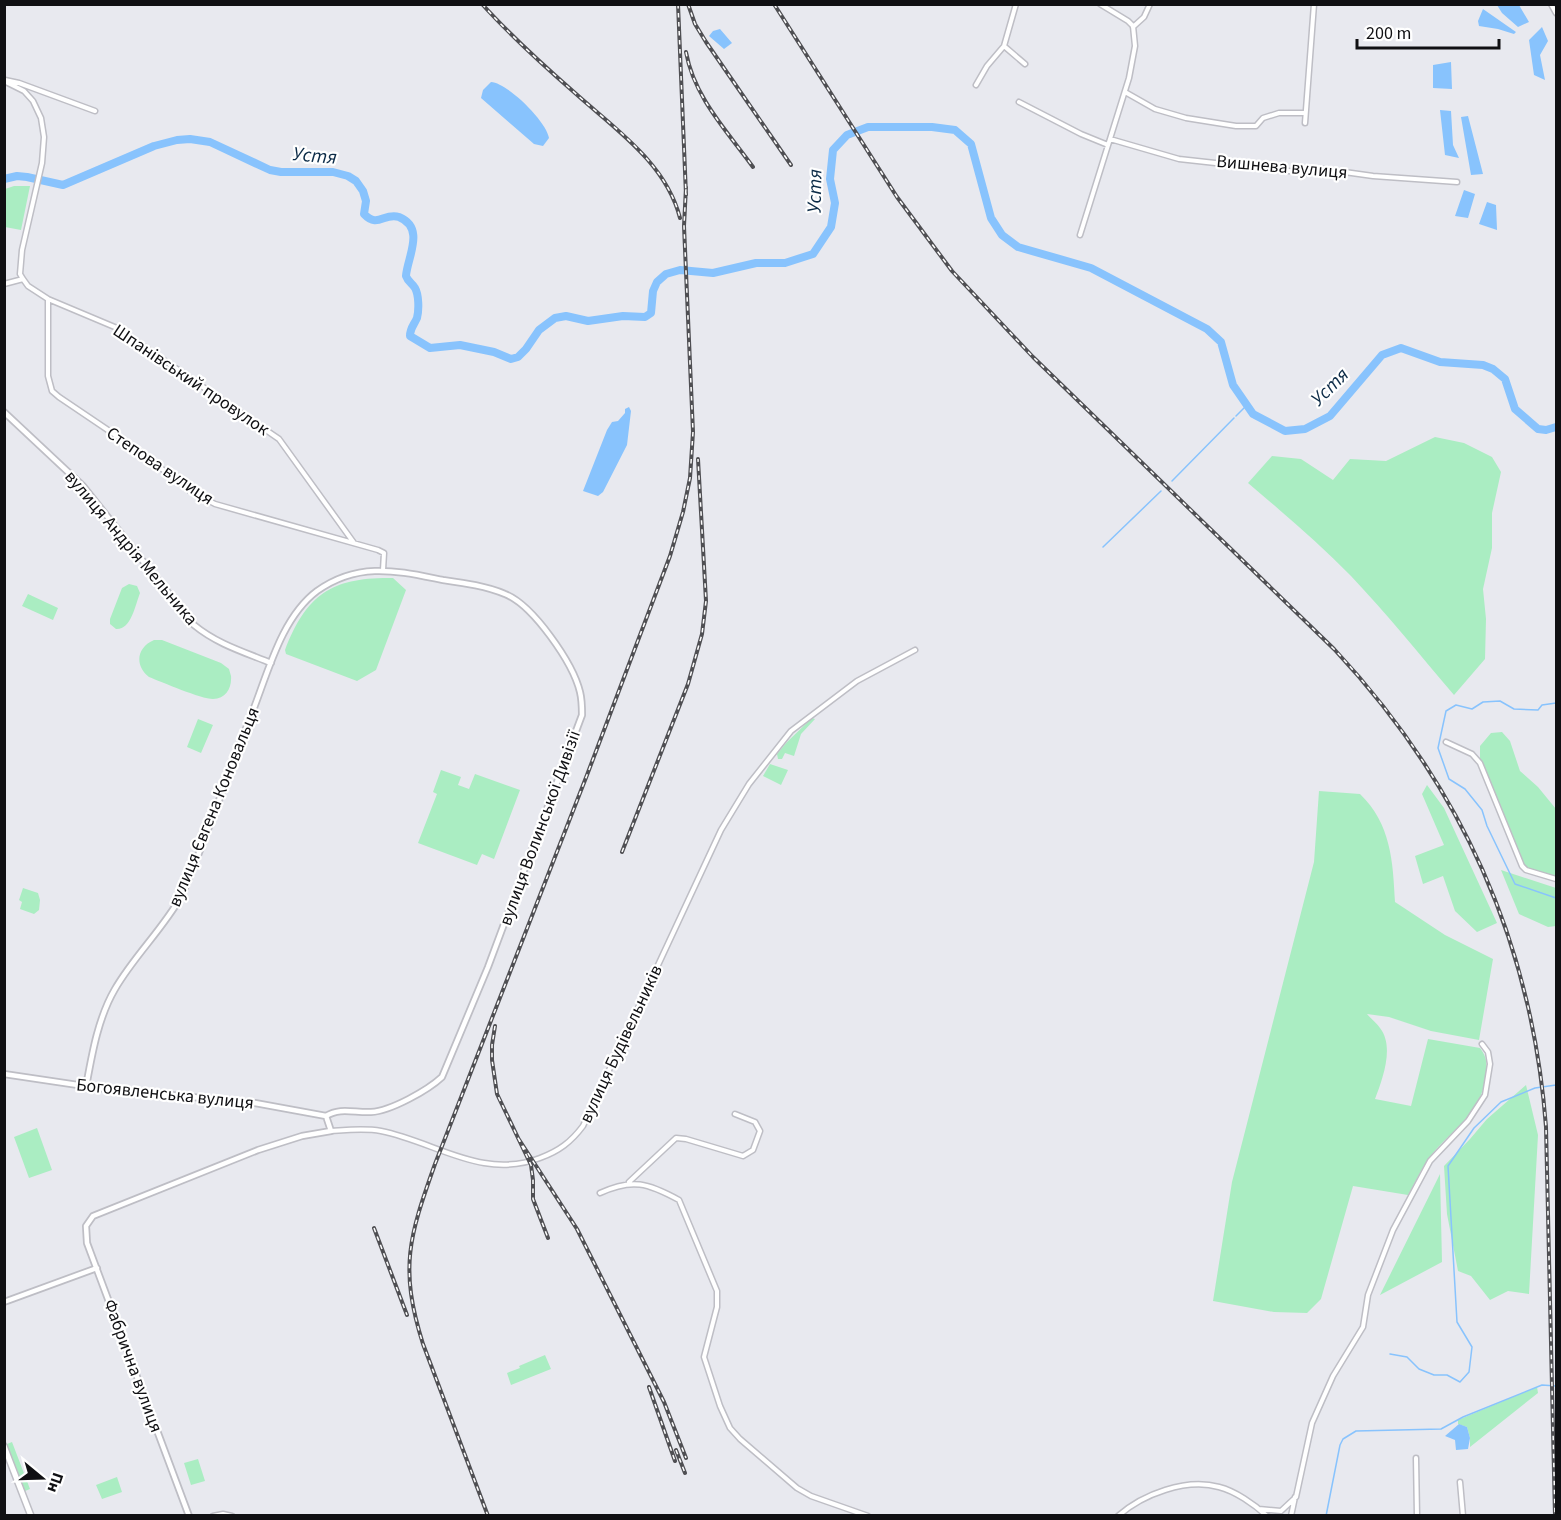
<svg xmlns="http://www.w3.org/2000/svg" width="1561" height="1520" viewBox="0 0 1561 1520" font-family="'Source Sans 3',sans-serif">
<rect width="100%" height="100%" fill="#e8e9ef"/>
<!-- green -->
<path fill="#aaedc2" d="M14 186H30L21 230 5 227V189Z
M1435 437 1464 443 1492 457 1501 472 1492 513V548L1483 589 1486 619 1485 659 1454 695C1420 655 1387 614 1351 576 1319 543 1283 513 1248 483L1272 456 1301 459 1333 480 1350 459 1386 461Z
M393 578 406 590 376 670 357 681 286 654 285 650C307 593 333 577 393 578Z
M129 584 137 586 140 593C135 606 131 630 116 629L110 624V619L122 588Z
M28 594 58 608 53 620 22 606Z
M154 640H162L221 663 229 669 231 676C232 688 226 699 213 699 201 699 162 682 149 677 134 665 137 647 154 640Z
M812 718 815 719 801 734 794 756 785 753 782 759H778L777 754 787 742Z
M198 719 213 725 201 753 187 747Z
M1502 732 1510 741 1520 771 1538 787 1556 809V877L1528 868 1524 864 1480 759V746L1491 733Z
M770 764 788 770 781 785 763 776Z
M441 770 461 777 458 785 469 789 475 774 520 790 494 859 482 854 477 865 418 843 437 794 433 792Z
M1427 785 1444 808 1497 923 1477 932 1455 911 1443 876 1423 884 1415 856 1444 845 1422 794Z
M1319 791 1360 794C1391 824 1393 861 1395 902L1445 935 1493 959 1479 1040 1431 1031 1389 1017 1367 1014C1371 1019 1377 1023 1380 1028 1395 1047 1382 1080 1375 1099L1411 1106 1428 1039 1480 1048C1487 1057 1487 1064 1486 1074 1482 1115 1451 1129 1429 1158 1421 1169 1415 1183 1408 1195L1353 1186 1321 1299 1307 1313 1274 1312 1213 1301 1232 1182 1314 862Z
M1501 870 1556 888V926L1548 927 1519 914Z
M23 888 38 893 40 900 39 910 34 914 20 909 22 902 19 900Z
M1526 1085 1538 1135 1529 1294 1508 1291 1490 1300 1471 1276 1458 1271 1447 1214 1444 1166 1470 1139 1487 1119Z
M37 1128 52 1170 29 1178 14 1137Z
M1440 1174 1442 1262 1380 1295Z
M545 1355 551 1369 511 1385 507 1373 520 1368 519 1366Z
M1537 1387 1538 1393 1470 1447V1438L1467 1427 1458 1424V1420Z
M12 1442 30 1489 25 1491 7 1444Z
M198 1459 205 1481 191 1485 184 1463Z
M117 1477 122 1492 102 1499 96 1485Z"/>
<!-- water -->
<path fill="#88c3fd" d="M1497 5H1519L1529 22 1518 27 1502 13Z
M1483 9 1516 32 1514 34 1498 29 1479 26 1478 21Z
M1542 27 1548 41 1540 55 1545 80 1534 75 1529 40Z
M720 29 732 43 724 49 709 36 713 31Z
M1451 62 1452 89 1433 88V65Z
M491 82C508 83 547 122 549 138L543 146 534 144 481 98 483 90Z
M1440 110 1451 111 1453 145 1459 158 1445 155Z
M1468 116 1483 174 1471 175 1461 117Z
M1464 190 1475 194 1468 218 1455 216Z
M1487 202 1496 205 1497 230 1479 224Z
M629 407 631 411 627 445 603 492 598 496 583 491 607 430 612 422 618 421 625 413V409Z
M1459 1424 1467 1427 1470 1438 1468 1449 1456 1450 1455 1440 1445 1436Z"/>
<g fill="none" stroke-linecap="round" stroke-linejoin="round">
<!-- stream -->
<path stroke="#88c3fd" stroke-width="1.5" d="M1236 416 1247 405
M1172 481 1234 418
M1103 547 1161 491
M1556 703 1542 705 1538 710 1514 709 1500 701 1483 702 1472 709 1456 705 1446 711 1438 748 1449 779 1465 789 1482 810 1487 826 1515 884 1556 898
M1390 1354 1407 1357 1419 1369 1434 1375H1447L1460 1382 1469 1372 1472 1347 1457 1322 1448 1166 1474 1128 1501 1102 1535 1088 1556 1085
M1326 1516 1340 1445 1343 1439 1356 1431 1441 1429 1463 1417 1542 1385 1556 1386"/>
<!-- river -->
<path stroke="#88c3fd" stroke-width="8" d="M4 179 17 176 27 177 63 185 154 146 177 140 190 139 210 142 270 170 281 172H333L348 176 356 181 363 191 366 201 364 214C378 229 384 212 399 217 426 228 407 258 406 276 408 282 412 283 415 288 419 295 419 310 417 318 414 325 410 328 410 336L430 348 460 345 494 352 511 359 518 357 526 349 539 330 555 318 566 316 588 321 623 316 645 317 651 313 653 291 657 282 666 274 680 270 713 273 756 263H785L813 254 831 227 835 203 830 179 833 150 847 135 868 127H932L955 130 971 144 991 218 1002 235 1018 247 1091 268 1207 329 1221 342 1233 385 1253 414 1285 431 1305 429 1330 416 1382 355 1401 348 1440 362 1483 365 1493 369 1505 379 1515 409 1538 429 1546 430 1556 427"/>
<!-- minor casing -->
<g stroke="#bebec5" stroke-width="7">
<path id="minor" d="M1551 4 1556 13
M1133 27 1144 17 1150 4
M1004 46 1025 64
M5 80 19 83 95 111
M4 81 24 91 33 101 41 118 44 137 42 163 22 250 20 274 23 279 28 286 48 299 117 328 279 439 354 543
M976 85 987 66 1004 46 1016 4
M1125 92 1155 109 1186 118 1236 126H1256L1263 118 1279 113H1305
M1019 102 1081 134 1108 145
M1305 123 1314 4
M1110 139 1179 159 1307 173 1323 169 1373 176 1457 182
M1080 235 1129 78 1135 46 1133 26 1128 21 1100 4
M4 284 23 279
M48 300V376L52 391 59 397 139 451 190 491 215 504 378 550 384 553 383 570
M1446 742 1472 754 1480 763 1522 866 1526 870 1556 879
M331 1131C347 1130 364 1128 381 1131 436 1142 482 1180 540 1158 559 1151 571 1142 583 1126L721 830 749 784 791 731 857 681 915 650
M629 1182 676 1138 686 1139 743 1156 753 1150 760 1131 755 1122 735 1114
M600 1193C632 1178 648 1183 679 1200L717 1291V1307L704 1357 720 1406 730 1428 740 1439 797 1488 811 1496 868 1516
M1416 1458 1417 1516
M1460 1482 1463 1516
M1259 1509 1281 1511 1296 1497 1312 1423 1333 1376 1363 1327 1368 1295 1393 1230 1430 1161 1468 1121 1485 1095 1490 1064 1488 1052 1482 1044
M213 1516 223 1514 232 1516
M1118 1516C1143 1494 1186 1478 1219 1487 1235 1491 1254 1504 1267 1516
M1291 1516 1295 1497"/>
</g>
<!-- tertiary casing -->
<g stroke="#bebec5" stroke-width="8">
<path id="tertiary" d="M4 412 83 486 194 625C217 644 244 652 271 663
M4 1074 98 1088 255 1103 326 1116
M86 1087C92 1054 98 1018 115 989 134 956 163 929 182 895 207 836 228 774 252 713 268 673 281 618 317 591 359 561 397 571 443 580 464 583 486 586 505 594 533 605 573 663 580 692 582 700 582 707 582 715L488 967 442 1077C428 1090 391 1111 371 1112 355 1113 340 1107 326 1116
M4 1302 97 1268
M189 1516 87 1243 86 1226 93 1216 258 1150 302 1136 331 1131 326 1116"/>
</g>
<!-- secondary casing -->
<g stroke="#bebec5" stroke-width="8">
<path id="secondary" d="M4 1446 31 1516"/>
</g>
<!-- minor -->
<use href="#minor" stroke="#fff" stroke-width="4"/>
<!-- tertiary -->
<use href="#tertiary" stroke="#fff" stroke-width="4.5"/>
<!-- secondary -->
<use href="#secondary" stroke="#fff" stroke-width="5"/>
<!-- rail casing -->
<g stroke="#4f4f53" stroke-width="4">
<path id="rail" d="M482 4C511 36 543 65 575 93 615 129 666 163 680 218
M678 4 686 195
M688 4 695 24 706 42 791 165
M774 4 897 197 952 271 1033 357 1334 649C1461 785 1532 942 1546 1127L1555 1516
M686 52C694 97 727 131 753 167
M622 852 688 684 702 634 706 601 698 459
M495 1026 492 1045V1060L497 1094 531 1165 533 1180V1199L548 1238
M518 1138 577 1229 664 1402 686 1458
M374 1228 407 1315
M649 1387 675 1461
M676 1450 685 1473
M488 1516 423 1344C399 1268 409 1237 435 1164L587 775 670 556 683 512 690 478 693 432 684 226 686 187"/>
</g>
<!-- rail -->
<use href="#rail" stroke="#fff" stroke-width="1.5" stroke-dasharray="4.5" stroke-linecap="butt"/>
</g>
<g text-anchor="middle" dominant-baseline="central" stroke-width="4.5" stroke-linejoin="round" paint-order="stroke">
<!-- street labels -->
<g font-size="18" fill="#101013" stroke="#fff">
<text transform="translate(1282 167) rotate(5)">Вишнева вулиця</text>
<text transform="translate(191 380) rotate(34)">Шпанівський провулок</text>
<text transform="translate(160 466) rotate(34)">Степова вулиця</text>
<text transform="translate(131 548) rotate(50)">вулиця Андрія Мельника</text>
<text transform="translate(214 807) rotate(-68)">вулиця Євгена Коновальця</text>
<text transform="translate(540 828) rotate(-70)">вулиця Волинської Дивізії</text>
<text transform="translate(621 1044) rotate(-65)">вулиця Будівельників</text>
<text transform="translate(165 1094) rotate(6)">Богоявленська вулиця</text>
<text transform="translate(133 1366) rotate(70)">Фабрична вулиця</text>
</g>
<!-- water labels -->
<g font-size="20" font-style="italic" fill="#0c2b47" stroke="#fff">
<text transform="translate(315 156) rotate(5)">Устя</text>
<text transform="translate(815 191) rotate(-89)">Устя</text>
<text transform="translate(1330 387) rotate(-45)">Устя</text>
</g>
</g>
<!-- border -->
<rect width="1561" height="1520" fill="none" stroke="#101013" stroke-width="12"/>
<!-- north arrow -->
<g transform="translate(42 1478) rotate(109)" stroke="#ffffff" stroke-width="4.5" paint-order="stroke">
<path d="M0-4.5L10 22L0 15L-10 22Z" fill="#101013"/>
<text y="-9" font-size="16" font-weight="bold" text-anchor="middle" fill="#101013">Пн</text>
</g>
<!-- scale -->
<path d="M1357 39v9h142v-9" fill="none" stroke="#101013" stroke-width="3"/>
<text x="1366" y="39" font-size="18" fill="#101013" stroke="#ffffff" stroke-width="4.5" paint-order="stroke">200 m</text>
</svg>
